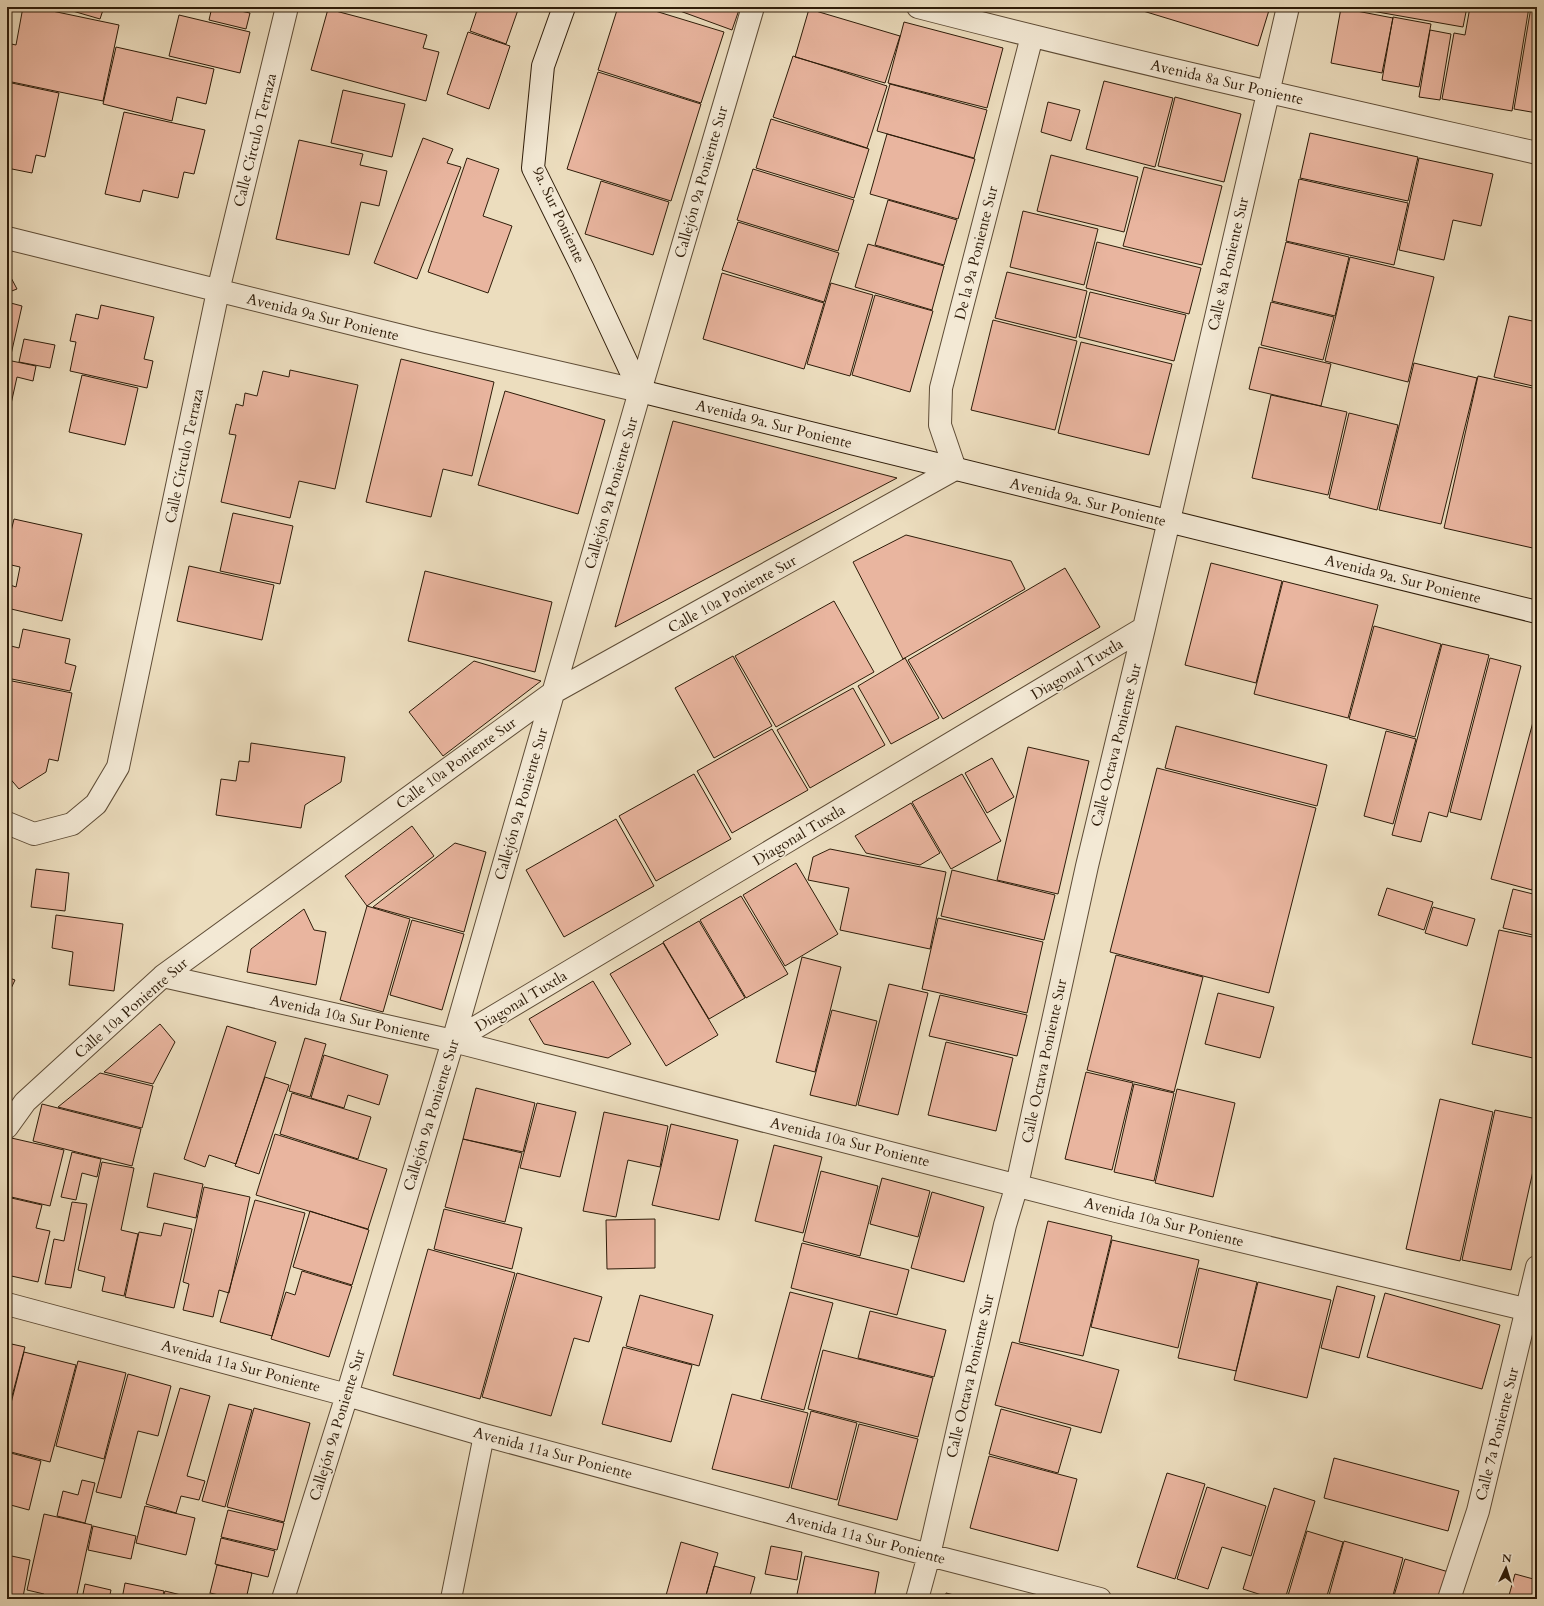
<svg xmlns="http://www.w3.org/2000/svg" width="1544" height="1606" viewBox="0 0 1544 1606" font-family="Cardo,serif">
<rect width="100%" height="100%" fill="#ecddbe"/>
<filter id="stains"><feTurbulence type="fractalNoise" baseFrequency=".005" numOctaves="4"/><feColorMatrix values="0 0 0 0 .2 0 0 0 0 .09 0 0 0 0 .02 0 0 0 .5 -.17"/></filter>
<radialGradient id="worn" r=".72"><stop offset=".6" stop-color="#630" stop-opacity="0"/><stop offset="1" stop-color="#630" stop-opacity=".3"/></radialGradient>
<!-- building -->
<path fill="#e9b59f" stroke="#2e1c09" d="M23 7H33L119 25 103 101 7 81V43L16 45Z
M59 7H104L100 19Z
M212 7H232L231 9 250 13 246 29 209 20Z
M478 7H519L506 44 470 31Z
M618 7H642L724 32 701 103 598 70Z
M669 7H740L732 30Z
M1130 7H1270L1258 46Z
M1349 7H1467L1463 27Z
M1470 7H1529L1512 111 1442 99 1454 33 1465 35Z
M1531 7H1537V113L1514 109Z
M1341 8 1393 18 1382 73 1331 63Z
M328 9 427 35 423 48 439 52 426 101 311 70Z
M809 9 900 36 885 83 795 57Z
M179 15 250 32 240 73 169 56Z
M1393 17 1431 24 1419 87 1382 80Z
M904 22 1003 48 987 108 888 83Z
M1430 30 1451 34 1440 100 1419 97Z
M468 32 510 46 489 109 447 94Z
M116 47 214 69 206 104 177 97 172 121 103 104Z
M793 56 887 86 867 148 773 117Z
M598 72 701 104 671 201 567 169Z
M1104 81 1173 98 1155 167 1086 149Z
M7 82 59 93 45 157 36 155 32 173 7 168Z
M890 84 987 110 974 158 877 131Z
M343 90 405 104 392 157 331 143Z
M1175 97 1241 114 1224 182 1158 166Z
M1048 102 1080 110 1071 141 1041 132Z
M124 112 205 130 194 174 184 172 178 198 143 190 140 202 105 194Z
M771 119 869 149 854 198 756 168Z
M1310 133 1418 157 1408 201 1300 178Z
M887 134 975 159 958 219 870 194Z
M423 138 453 149 447 163 461 167 417 279 374 263Z
M299 140 363 154 360 165 387 171 379 206 361 202 349 255 276 239Z
M1051 155 1138 177 1124 232 1037 211Z
M467 158 499 169 483 216 512 226 488 293 428 272Z
M1419 158 1493 174 1481 226 1453 220 1444 260 1399 250Z
M1144 167 1222 186 1202 265 1123 246Z
M753 169 854 200 838 251 737 220Z
M1299 179 1408 203 1394 265 1286 241Z
M601 181 669 202 653 255 585 234Z
M888 200 957 220 944 265 875 245Z
M1023 211 1098 229 1084 285 1010 267Z
M738 222 839 253 824 302 722 270Z
M1097 242 1201 268 1189 314 1086 288Z
M1286 242 1349 257 1335 316 1272 301Z
M868 244 944 266 932 310 855 287Z
M1350 257 1434 277 1408 382 1325 361Z
M7 270 17 289 9 292 7 302Z
M1007 272 1087 291 1076 338 995 318Z
M722 273 824 303 804 369 703 339Z
M831 283 873 295 850 376 807 364Z
M1090 292 1186 315 1174 361 1079 337Z
M875 295 933 311 910 392 852 375Z
M7 302 22 306 10 359H7Z
M1271 302 1334 317 1323 360 1261 345Z
M101 305 154 317 144 359 153 361 147 388 70 371 76 342 70 341 76 314 98 319Z
M1509 316 1537 322V387L1494 377Z
M993 320 1077 341 1055 430 971 410Z
M24 339 55 345 50 368 19 362Z
M1081 342 1172 364 1149 455 1058 433Z
M1259 347 1331 364 1321 406 1249 389Z
M401 359 494 382 472 476 443 469 431 517 366 502Z
M7 360 36 366 33 381 17 377 7 422Z
M1414 363 1477 378 1441 524 1379 510Z
M290 370 358 385 335 489 299 481 290 518 221 502 236 435 229 434 236 404 243 406 245 393 257 396 263 371 289 377Z
M82 375 138 388 125 445 69 432Z
M1478 376 1537 389V549L1444 528Z
M505 391 605 420 578 514 478 485Z
M1271 395 1347 412 1328 495 1252 478Z
M1349 413 1398 425 1377 510 1329 498Z
M673 421 897 478 615 627Z
M233 513 293 526 280 584 220 571Z
M14 519 82 534 62 621 7 608V584L16 587 20 567 7 564V548Z
M906 535 1011 561 1025 589 903 659 853 562Z
M1211 563 1282 581 1256 683 1185 665Z
M189 566 274 585 262 640 177 621Z
M1065 568 1100 627 943 719 908 660Z
M425 571 552 602 535 672 408 641Z
M1283 581 1378 605 1348 718 1254 694Z
M834 601 874 672 776 727 735 656Z
M1374 626 1441 644 1415 737 1349 719Z
M23 629 70 639 65 663 76 666 70 691 7 678V645L19 648Z
M1442 644 1489 655 1447 817 1429 812 1421 842 1392 835Z
M733 656 772 726 714 758 675 688Z
M905 658 939 718 891 744 858 686Z
M1490 658 1521 666 1481 820 1450 812Z
M474 661 541 681 443 756 409 712Z
M7 680 72 693 58 761 49 759 46 772 19 789 7 775Z
M853 688 885 745 810 788 777 730Z
M1537 707V872L1532 890 1491 879Z
M1176 726 1327 765 1317 806 1165 768Z
M772 729 808 790 732 833 697 771Z
M1386 731 1416 739 1393 824 1364 816Z
M251 743 345 757 341 782 305 805 301 828 216 815 221 779 236 781 239 761 249 762Z
M1028 747 1089 761 1058 894 997 880Z
M992 758 1014 797 987 813 965 773Z
M1157 768 1316 808 1269 993 1110 952Z
M694 774 731 839 656 881 619 816Z
M962 774 1001 841 951 869 912 802Z
M911 803 940 853 920 865 866 853 855 836Z
M616 819 654 886 564 937 526 870Z
M412 826 434 856 367 906 345 876Z
M455 843 486 852 464 932 373 907Z
M830 849 946 872 930 949 840 930 849 888 808 880 813 857Z
M796 863 838 934 785 966 743 895Z
M36 869 69 873 65 911 31 907Z
M952 870 1055 895 1044 940 941 916Z
M1387 888 1433 902 1424 930 1378 915Z
M1513 889 1537 895V936L1503 928Z
M741 896 788 974 746 998 700 920Z
M367 906 410 919 383 1012 340 1000Z
M1433 907 1475 919 1467 946 1425 933Z
M304 909 314 930 326 932 316 985 247 972 251 949Z
M56 915 123 924 114 991 69 985 73 952 52 948Z
M938 918 1043 942 1027 1013 922 989Z
M412 920 464 934 442 1010 390 995Z
M699 921 745 998 709 1019 663 942Z
M1499 930 1537 938V1059L1472 1044Z
M663 943 718 1035 666 1066 610 974Z
M1116 955 1203 977 1174 1092 1087 1070Z
M802 957 841 967 815 1072 776 1062Z
M7 977 15 980 7 997Z
M593 981 631 1044 608 1058 544 1044 529 1019Z
M889 984 928 993 898 1115 858 1105Z
M1218 993 1274 1007 1260 1058 1205 1044Z
M940 995 1027 1015 1017 1056 929 1036Z
M832 1010 877 1021 856 1106 810 1095Z
M160 1024 175 1042 153 1084 104 1072Z
M227 1026 276 1042 236 1164 209 1155 205 1167 184 1159Z
M305 1038 326 1044 310 1097 289 1091Z
M946 1042 1013 1058 996 1131 928 1115Z
M324 1055 388 1075 379 1105 348 1095 344 1108 311 1098Z
M1086 1072 1133 1083 1112 1170 1065 1159Z
M100 1073 153 1086 142 1128 58 1107Z
M265 1077 289 1085 259 1174 235 1166Z
M1134 1084 1174 1093 1154 1181 1114 1172Z
M476 1088 535 1103 523 1152 463 1139Z
M1177 1089 1235 1103 1213 1197 1155 1183Z
M292 1093 371 1117 358 1159 280 1134Z
M1440 1099 1493 1112 1460 1261 1406 1249Z
M537 1103 576 1112 560 1177 520 1168Z
M42 1104 141 1129 132 1166 33 1141Z
M1495 1110 1537 1119V1153L1511 1270 1462 1260Z
M604 1112 668 1126 660 1167 628 1160 616 1217 583 1211Z
M671 1124 738 1140 719 1220 652 1205Z
M275 1134 387 1169 368 1229 256 1195Z
M7 1137 64 1150 50 1206 7 1196Z
M463 1139 522 1153 505 1222 445 1207Z
M774 1145 822 1157 803 1233 755 1221Z
M72 1152 101 1159 97 1177 82 1173 76 1200 61 1197Z
M102 1162 134 1168 121 1230 138 1234 124 1296 102 1291 105 1277 78 1270Z
M821 1171 878 1186 860 1256 803 1241Z
M154 1173 203 1184 196 1218 147 1207Z
M882 1178 930 1191 918 1237 870 1224Z
M204 1187 250 1197 229 1293 219 1290 213 1317 183 1310 189 1284 183 1282Z
M932 1192 984 1207 964 1282 911 1268Z
M7 1197 42 1205 36 1228 50 1231 38 1282 7 1275Z
M255 1200 305 1213 272 1336 220 1322Z
M72 1202 87 1204 71 1288 45 1284 54 1239 64 1241Z
M444 1209 522 1228 512 1269 434 1249Z
M310 1211 369 1230 352 1285 293 1267Z
M655 1219V1268L607 1269 606 1220Z
M1048 1221 1112 1236 1083 1356 1019 1342Z
M164 1223 192 1229 174 1308 125 1297 139 1232 161 1236Z
M1112 1240 1199 1260 1178 1348 1091 1327Z
M802 1243 909 1270 897 1315 791 1288Z
M428 1249 515 1273 480 1399 393 1375Z
M1199 1268 1257 1282 1236 1371 1178 1358Z
M302 1271 352 1286 329 1357 271 1339 286 1292 295 1295Z
M517 1273 602 1297 589 1342 574 1338 551 1416 482 1397Z
M1258 1282 1331 1300 1307 1398 1234 1380Z
M1337 1286 1375 1296 1359 1358 1321 1348Z
M790 1292 833 1303 804 1410 761 1399Z
M1385 1293 1500 1325 1482 1389 1367 1357Z
M640 1295 713 1315 699 1366 626 1346Z
M870 1311 946 1330 934 1377 858 1358Z
M1012 1342 1119 1370 1101 1433 995 1405Z
M7 1343 25 1347 11 1400 7 1399Z
M623 1347 692 1365 671 1442 602 1424Z
M823 1350 933 1378 918 1437 808 1409Z
M24 1352 76 1365 50 1462 7 1451V1419Z
M78 1361 126 1373 104 1459 56 1446Z
M128 1374 171 1386 158 1436 138 1431 121 1498 96 1492Z
M180 1388 210 1396 187 1476 205 1481 199 1500 181 1496 176 1513 146 1504Z
M732 1394 808 1413 789 1488 712 1469Z
M229 1404 252 1410 225 1507 202 1501Z
M254 1408 310 1423 284 1522 227 1507Z
M1001 1409 1071 1428 1058 1473 989 1454Z
M811 1411 857 1423 837 1500 791 1488Z
M859 1424 918 1439 897 1520 838 1505Z
M7 1452 41 1461 29 1510 7 1504Z
M989 1456 1077 1479 1058 1551 970 1528Z
M1334 1458 1459 1491 1448 1531 1324 1498Z
M1167 1473 1205 1484 1175 1579 1137 1567Z
M82 1480 95 1483 85 1523 57 1516 63 1491 78 1495Z
M1207 1487 1266 1506 1251 1556 1222 1547 1208 1589 1177 1579Z
M1274 1488 1315 1501 1285 1599H1274L1243 1589Z
M145 1506 195 1518 186 1555 136 1543Z
M228 1510 284 1523 277 1550 221 1537Z
M44 1514 92 1525 76 1599H43L44 1594 27 1590Z
M93 1526 136 1536 131 1559 88 1550Z
M1307 1531 1343 1542 1326 1599H1287Z
M221 1538 275 1551 268 1577 215 1564Z
M1344 1541 1403 1558 1392 1599H1328Z
M681 1542 718 1553 705 1599H665Z
M771 1546 802 1552 797 1580 765 1574Z
M7 1555 30 1560 23 1597 7 1594Z
M805 1556 879 1572 874 1599H796Z
M1405 1559 1452 1573 1444 1599H1393Z
M217 1565 252 1573 246 1599H237L210 1593Z
M714 1566 755 1577 749 1599H705Z
M1515 1574 1537 1580V1599H1508Z
M125 1583 164 1591 162 1599H122Z
M85 1584 111 1590 109 1599H82Z
M165 1591 197 1599H163Z
M946 1593 970 1599H945Z
M209 1594 231 1599H207Z"/>
<g fill="none" stroke-linecap="round" stroke-linejoin="round">
<!-- lane casing -->
<g stroke="#5e4c36" stroke-width="22">
<path id="lane" d="M451 1599 484 1435"/>
</g>
<!-- street casing -->
<g stroke="#5e4c36" stroke-width="24">
<path id="street" d="M918 7C1123 60 1330 106 1537 153
M7 238 426 342 640 391
M7 823 34 834 72 824 96 804 118 767 218 291 287 7
M163 976 453 1041 1116 1211 1537 1312
M453 1041 1144 628
M7 1127 25 1102 163 976 554 692 955 469 940 425 941 388 1032 36
M7 1304 347 1395 484 1435 929 1555 1100 1599
M283 1599 347 1395 453 1041 640 391 753 7
M917 1599 929 1555 1005 1225 1017 1185 1087 866 1144 628 1288 7
M1449 1599 1478 1511 1537 1267"/>
</g>
<!-- secondary casing -->
<g stroke="#2e1c09" stroke-width="24">
<path id="secondary" d="M564 7 543 66 533 168 583 269 640 391 1537 612"/>
</g>
<!-- lane -->
<use href="#lane" stroke="#f3e9d5" stroke-width="20"/>
<!-- street -->
<use href="#street" stroke="#f3e9d5" stroke-width="22"/>
<!-- secondary -->
<use href="#secondary" stroke="#f3e9d5" stroke-width="22"/>
</g>
<g text-anchor="middle" dominant-baseline="central" stroke-width="3.5" stroke-linejoin="round" paint-order="stroke">
<!-- street labels -->
<g font-size="15" fill="#2e1c09" stroke="#f3e9d5">
<text transform="translate(1227 82) rotate(13)">Avenida 8a Sur Poniente</text>
<text transform="translate(255 140) rotate(-76)">Calle Círculo Terraza</text>
<text transform="translate(701 182) rotate(-74)">Callejón 9a Poniente Sur</text>
<text transform="translate(559 215) rotate(65)">9a. Sur Poniente</text>
<text transform="translate(976 253) rotate(-76)">De la 9a Poniente Sur</text>
<text transform="translate(1228 264) rotate(-77)">Calle 8a Poniente Sur</text>
<text transform="translate(323 317) rotate(14)">Avenida 9a Sur Poniente</text>
<text transform="translate(774 424) rotate(14)">Avenida 9a. Sur Poniente</text>
<text transform="translate(184 456) rotate(-78)">Calle Círculo Terraza</text>
<text transform="translate(611 493) rotate(-74)">Callejón 9a Poniente Sur</text>
<text transform="translate(1088 502) rotate(14)">Avenida 9a. Sur Poniente</text>
<text transform="translate(1403 579) rotate(14)">Avenida 9a. Sur Poniente</text>
<text transform="translate(732 594) rotate(-29)">Calle 10a Poniente Sur</text>
<text transform="translate(1077 669) rotate(-31)">Diagonal Tuxtla</text>
<text transform="translate(1116 745) rotate(-76)">Calle Octava Poniente Sur</text>
<text transform="translate(456 763) rotate(-36)">Calle 10a Poniente Sur</text>
<text transform="translate(521 804) rotate(-74)">Callejón 9a Poniente Sur</text>
<text transform="translate(799 835) rotate(-31)">Diagonal Tuxtla</text>
<text transform="translate(521 1001) rotate(-31)">Diagonal Tuxtla</text>
<text transform="translate(131 1008) rotate(-41)">Calle 10a Poniente Sur</text>
<text transform="translate(350 1018) rotate(13)">Avenida 10a Sur Poniente</text>
<text transform="translate(1044 1061) rotate(-78)">Calle Octava Poniente Sur</text>
<text transform="translate(431 1115) rotate(-73)">Callejón 9a Poniente Sur</text>
<text transform="translate(850 1142) rotate(14)">Avenida 10a Sur Poniente</text>
<text transform="translate(1164 1222) rotate(14)">Avenida 10a Sur Poniente</text>
<text transform="translate(241 1366) rotate(15)">Avenida 11a Sur Poniente</text>
<text transform="translate(970 1376) rotate(-77)">Calle Octava Poniente Sur</text>
<text transform="translate(337 1425) rotate(-73)">Callejón 9a Poniente Sur</text>
<text transform="translate(1497 1434) rotate(-76)">Calle 7a Poniente Sur</text>
<text transform="translate(553 1453) rotate(15)">Avenida 11a Sur Poniente</text>
<text transform="translate(866 1538) rotate(15)">Avenida 11a Sur Poniente</text>
</g>
</g>
<!-- margin -->
<rect width="1544" height="1606" fill="none" stroke="#ecddbe" stroke-width="24"/>
<rect x="8" y="8" width="1528" height="1590" fill="none" stroke="#2e1c09" stroke-width="2"/>
<rect x="12" y="12" width="1520" height="1582" fill="none" stroke="#2e1c09"/>
<!-- north arrow -->
<g transform="translate(1506 1568) rotate(4)" stroke="#f3e9d5" stroke-width="3" paint-order="stroke">
<path d="M0-3L7 15L0 10L-7 15Z" fill="#2e1c09"/>
<text y="-6" font-size="11" font-weight="bold" text-anchor="middle" fill="#2e1c09">N</text>
</g>
<rect width="100%" height="100%" filter="url(#stains)"/>
<rect width="100%" height="100%" fill="url(#worn)"/>
</svg>
